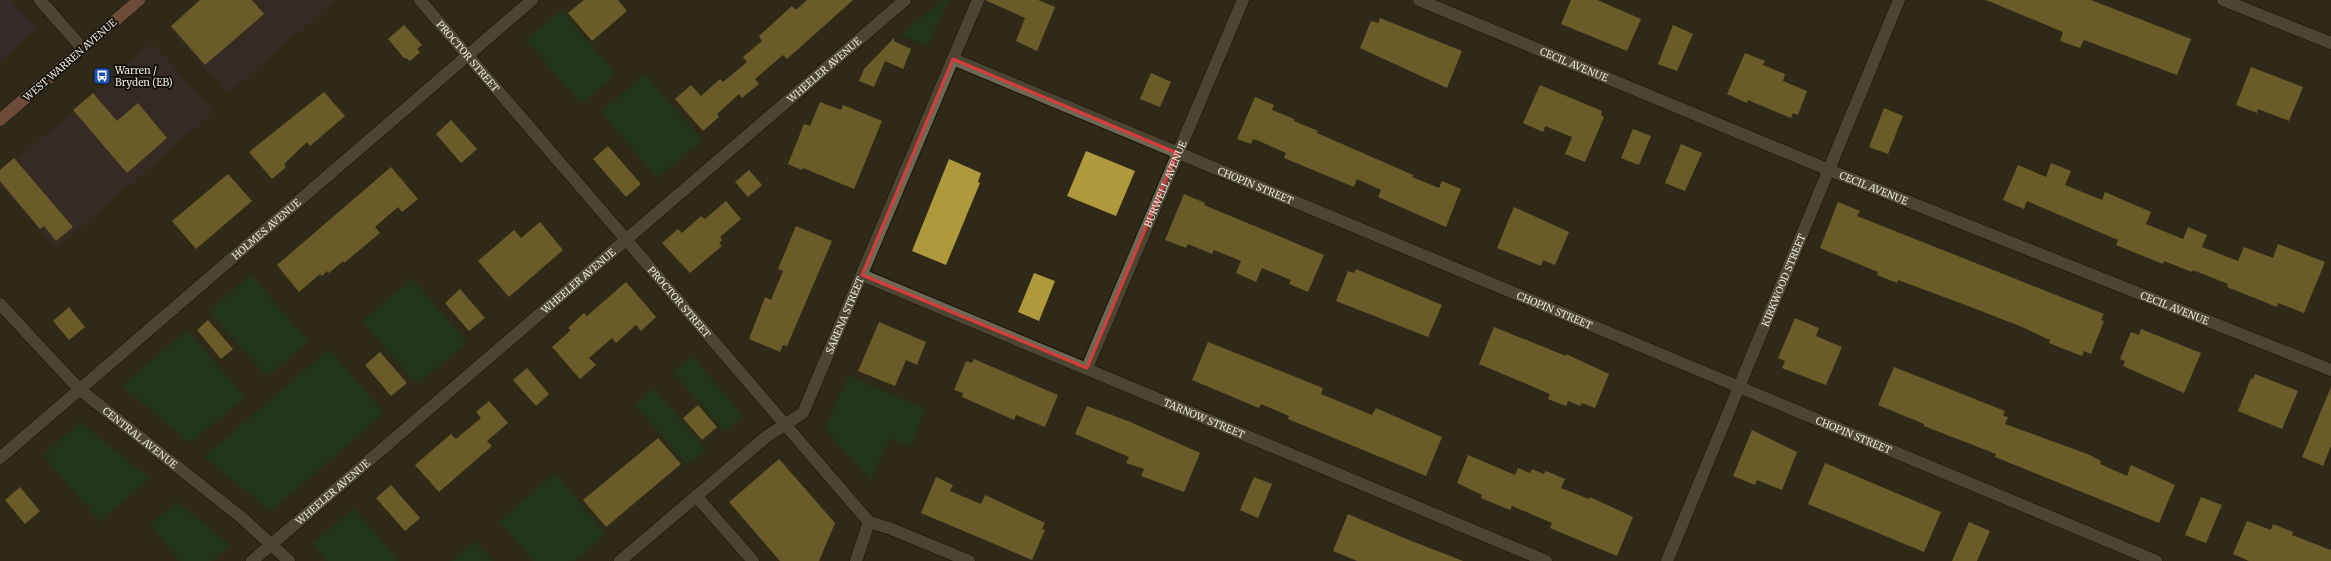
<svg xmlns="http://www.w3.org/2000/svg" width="2331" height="561" viewBox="0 0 2331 561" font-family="Merriweather,serif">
<rect width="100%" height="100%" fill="#2f2a18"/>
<!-- commercial -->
<path fill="#3f2c33" d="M201 0H335L227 94 170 28Z
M152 43 213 112 56 249 0 185V175Z"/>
<!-- industrial -->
<path fill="#372e3d" d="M0 0H11L36 28 0 61Z"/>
<!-- green -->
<path fill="#13421d" d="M942 0H948L928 46 901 35Z
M561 10 616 74 581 104 526 40Z
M645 74 702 140 657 178 601 112Z
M251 275 308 341 267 377 209 311Z
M412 278 467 342 417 384 362 321Z
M187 330 245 397 190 443 122 386Z
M329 349 384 413 271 511 204 457Z
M692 356 743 416 724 432 673 372Z
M848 376 926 409 910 447 889 438 871 481 825 429Z
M654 388 706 449 687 465 635 405Z
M80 422 149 478 100 522 43 455Z
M555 473 606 534 575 561H534L499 521Z
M177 502 230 545 211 561H180L150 525Z
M354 508 399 561H327L312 544Z
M475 541 493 561H451Z"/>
<!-- building -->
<path fill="#b0993c" d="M200 0H252L264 14 205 65 171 26Z
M584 0H618L627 11 592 41 568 13Z
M807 0H853L787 59 783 55 755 79 759 84 742 98 739 94 717 114 719 117 703 131 675 99 691 85 701 96 720 79 723 82 747 62 743 57 762 41 759 36 792 6 796 10Z
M985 0H1038L1055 7 1037 51 1016 41 1025 18Z
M1571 0H1597L1641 19 1627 51 1561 24Z
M1986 0H2091L2191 39 2177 75 2084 40 2080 48 2060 41 2063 32Z
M1380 18 1462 51 1447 88 1360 48 1371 21 1378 23Z
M404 25 422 45 417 49 420 52 410 61 406 58 405 59 388 39Z
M1673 25 1693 34 1677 71 1658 64Z
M894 38V41L911 49 903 69 885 61 874 87 859 81 864 69Z
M1745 53 1765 61 1763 65 1785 74 1783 81 1807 91 1798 115 1793 113 1791 118 1748 100 1747 103 1727 94Z
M2251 67 2303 87 2289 121 2258 109 2257 113 2236 105Z
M1151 73 1171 82 1160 107 1140 99Z
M1540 85 1602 111 1601 115 1604 117 1585 162 1565 154 1572 137 1545 126 1543 132 1523 123Z
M324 92 345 116 310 146 307 142 284 164 286 167 272 179 249 152Z
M93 93 117 121 138 103 167 138 127 173 73 110Z
M1255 97 1274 105 1272 110 1294 119V121L1318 131 1317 133 1413 175 1412 177 1439 188 1442 181 1461 189 1446 227 1378 197 1381 190 1357 179 1354 187 1284 158 1286 153 1259 141 1253 139 1251 144 1237 139Z
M820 102 841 110 843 105 882 121 854 189 803 168 802 170 788 164 804 124 810 126Z
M1884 108 1903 116 1888 154 1869 147Z
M451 120 477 149 461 163 436 134Z
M1633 129 1651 136 1639 165 1621 158Z
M1681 144 1702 153 1685 191 1665 183Z
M608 146 641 184 626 197 593 159Z
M1086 151 1135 171 1116 216 1067 196Z
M14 158 73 227 56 241 44 226 40 229 0 181V170Z
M949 159 981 173 978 182 980 183 946 265 912 251Z
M2051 163 2071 171 2065 185 2102 200 2105 192 2151 212 2146 224 2183 239 2188 227 2207 235 2202 247 2238 261 2244 247 2273 258 2278 244 2325 262 2304 313 2278 303 2277 307 2227 287 2228 284 2193 270 2192 272 2164 261 2163 264 2116 245 2118 240 2027 201 2024 209 2003 200 2018 165 2046 177Z
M391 167 418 199 402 212 398 207 375 227 380 233 344 263 343 261 329 273 327 271 322 276 320 274 299 292 277 265Z
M749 170 762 185 748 197 735 182Z
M228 174 252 201 196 249 172 221Z
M1184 194 1205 203 1204 205 1324 255 1308 292 1289 284 1291 280 1262 268 1256 282 1236 273 1241 261 1214 250 1212 254 1188 244 1186 248 1165 240Z
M726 201 741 219 720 237 722 240 719 243 722 246 690 273 662 243 678 229 682 233 701 216 705 219Z
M1838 202 1860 211 1857 216 2104 314 2101 320 2104 321 2091 354 2084 351 2082 356 2049 343 2050 340 2022 327 1971 307 1898 280 1897 283 1877 275 1878 272 1820 248Z
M1514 207 1569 232 1555 265 1543 260 1541 266 1497 248Z
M540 222 563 250 509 297 478 261 514 230 521 238Z
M796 226 832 241 787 346 783 345 780 352 749 339 765 297 771 300 783 271 778 269Z
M1356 269 1442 305 1428 337 1336 301 1348 271 1354 273Z
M1034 273 1055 281 1039 321 1018 312Z
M626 282 656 317 641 331 636 325 616 343 612 338 589 358 596 365 580 379 552 347 571 330 568 328 584 313 587 316Z
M460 289 485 318 469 331 445 303Z
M69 307 85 327 69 340 53 321Z
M1795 318 1819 328 1816 336 1842 347 1826 385 1782 368 1785 361 1778 358Z
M208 320 233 349 221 359 197 330Z
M879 322 926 342 917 365 906 360 895 386 858 371Z
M1494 327 1566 356V354L1609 374 1595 408 1582 403 1580 406 1568 401 1566 406 1548 399 1550 394 1479 364Z
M2141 329 2201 353 2184 393 2123 366 2125 361 2120 359 2131 332 2139 335Z
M1208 342 1323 388 1321 394 1372 415 1376 408 1442 437 1426 476 1288 419 1289 416 1261 404 1259 408 1192 380Z
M380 352 407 383 391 396 365 365Z
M974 359 1058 395 1045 427 1016 415 1014 420 962 397 963 393 954 390 966 361 972 363Z
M1894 367 2005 411 2003 416 2008 417 2005 424 2090 455 2101 461 2100 464 2127 476 2131 465 2175 485 2159 523 1995 457 1996 454 1924 426V424L1878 405Z
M527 368 549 394 536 406 513 380Z
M2255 374 2298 391 2282 429 2238 411 2251 378 2253 379Z
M2331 387V446L2323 466 2302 457Z
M489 401 508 423 487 441 492 446 439 492 415 465 451 434 456 439 481 418 476 412Z
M698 405 717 427 702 440 683 418Z
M1087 406 1128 421 1200 453 1184 492 1141 476 1144 469 1126 463 1129 457 1075 434Z
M1752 430 1797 452 1782 490 1757 480 1755 485 1733 476Z
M658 438 681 464 606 527 583 500Z
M1468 455 1515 475 1518 468 1530 473 1532 469 1544 474 1546 471 1565 479 1561 488 1589 499 1590 497 1633 517 1617 556 1550 528 1552 523 1512 506 1510 510 1481 498 1482 495 1457 483Z
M779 459 835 523 819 561H780L729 502Z
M1825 463 1941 512 1924 552 1808 504Z
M936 477 953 485 950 491 981 504 985 495 1045 523 1042 529 1045 530 1032 560 921 513Z
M1254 477 1272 484 1258 518 1240 510Z
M391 485 420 518 405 531 376 498Z
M20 487 40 511 25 524 5 500Z
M2201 497 2222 505 2206 543 2185 535Z
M1348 514 1404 538 1463 561H1357L1333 551Z
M2247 521 2271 530 2273 524 2293 532 2292 535 2331 550V561H2249L2233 554Z
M1969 522 1990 531 1977 561H1952Z"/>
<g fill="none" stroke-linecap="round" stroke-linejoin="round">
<!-- street casing -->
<g stroke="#171303" stroke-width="14">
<g id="street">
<path d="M40 0 83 49"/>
<path id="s1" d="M420 0 869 522 889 528 969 561"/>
<path id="s2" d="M1419 0 1829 170 2331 370"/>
<path d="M2223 0 2331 43"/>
<path id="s3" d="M953 59 2156 561"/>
<path id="s4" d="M862 275 1546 561"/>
<path id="s5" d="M0 304 79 389 241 517 289 561"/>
<path id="s6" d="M1087 368 1243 0"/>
<path id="s7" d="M0 458 532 0"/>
<path d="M696 496 753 561"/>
<path id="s8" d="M252 561 905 0"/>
<path id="s9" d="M620 561 767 436 803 413 978 0"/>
<path d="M856 561 869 522"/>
<path id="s10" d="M1667 561 1899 0"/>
</g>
</g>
<!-- primary casing -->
<g stroke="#171303" stroke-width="14">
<path id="primary" d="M0 120 139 0"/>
</g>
<!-- street -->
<use href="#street" stroke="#6d6753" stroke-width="12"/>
<!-- primary -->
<use href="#primary" stroke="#bb7463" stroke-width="12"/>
</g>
<!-- marked area -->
<path d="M0 0H2331V561H0ZM953 59 1177 153 1087 368 862 275Z" fill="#2f2a18" fill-opacity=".55" fill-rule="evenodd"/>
<path fill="none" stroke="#d83b3a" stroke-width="3" stroke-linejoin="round" d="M953 59 1177 153 1087 368 862 275Z"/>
<!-- icons -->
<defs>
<g id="bus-square" transform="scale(0.9)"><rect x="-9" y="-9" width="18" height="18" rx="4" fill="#1a4fb4" stroke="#15130b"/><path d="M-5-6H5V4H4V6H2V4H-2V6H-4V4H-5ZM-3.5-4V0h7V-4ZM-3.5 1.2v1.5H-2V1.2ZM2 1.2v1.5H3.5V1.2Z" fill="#fff"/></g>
</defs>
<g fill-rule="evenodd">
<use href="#bus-square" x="102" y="76"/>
</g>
<g text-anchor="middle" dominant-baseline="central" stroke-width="4" stroke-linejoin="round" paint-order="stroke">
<!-- street labels -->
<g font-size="10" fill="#e9e7db" stroke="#15130b">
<text stroke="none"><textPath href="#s1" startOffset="74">PROCTOR STREET</textPath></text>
<text transform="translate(70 60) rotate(-41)">WEST WARREN AVENUE</text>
<text stroke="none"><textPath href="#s2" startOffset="168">CECIL AVENUE</textPath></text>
<text stroke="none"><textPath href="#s8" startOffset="754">WHEELER AVENUE</textPath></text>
<text stroke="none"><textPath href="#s6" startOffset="200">BURWELL AVENUE</textPath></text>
<text stroke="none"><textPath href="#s3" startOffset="328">CHOPIN STREET</textPath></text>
<text stroke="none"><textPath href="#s2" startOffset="492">CECIL AVENUE</textPath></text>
<text stroke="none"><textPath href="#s7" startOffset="351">HOLMES AVENUE</textPath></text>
<text stroke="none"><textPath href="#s8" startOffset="430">WHEELER AVENUE</textPath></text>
<text stroke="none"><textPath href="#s10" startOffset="304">KIRKWOOD STREET</textPath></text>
<text stroke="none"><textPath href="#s1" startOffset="398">PROCTOR STREET</textPath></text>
<text stroke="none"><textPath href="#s2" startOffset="816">CECIL AVENUE</textPath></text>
<text stroke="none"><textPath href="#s3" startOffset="652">CHOPIN STREET</textPath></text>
<text stroke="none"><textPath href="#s9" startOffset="342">SARENA STREET</textPath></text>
<text stroke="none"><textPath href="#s4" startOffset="371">TARNOW STREET</textPath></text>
<text stroke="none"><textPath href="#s3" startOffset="976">CHOPIN STREET</textPath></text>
<text stroke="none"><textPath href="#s5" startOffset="194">CENTRAL AVENUE</textPath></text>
<text stroke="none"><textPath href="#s8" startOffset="106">WHEELER AVENUE</textPath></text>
</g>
<!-- poi labels -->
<g font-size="10" fill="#e9e7db" stroke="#15130b" text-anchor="start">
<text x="115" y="70">Warren /<tspan x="115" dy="12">Bryden (EB)</tspan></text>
</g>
</g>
</svg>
